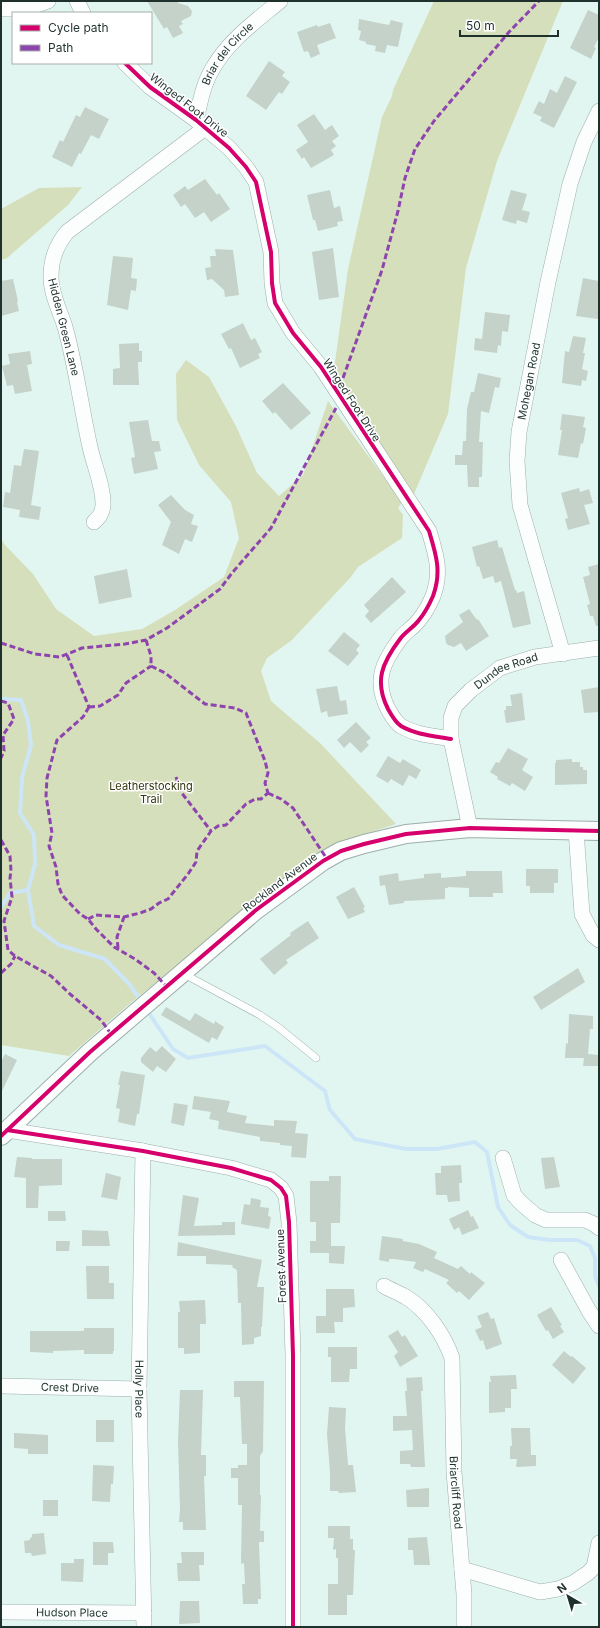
<svg xmlns="http://www.w3.org/2000/svg" width="600" height="1628" viewBox="0 0 600 1628" font-family="Inter,sans-serif">
<rect width="100%" height="100%" fill="#e2f6f1"/>
<!-- green -->
<path fill="#d5dfbb" d="M434 1H563L497 161 466 268 448 414 414 494 333 376 348 269 382 117 392 96 393 90Z
M82 187 68 205 7 258 1 260V209L39 188Z
M186 360 209 377 236 426 257 473 279 496 303 475 328 401 402 502 398 508 403 515 402 538 358 567 350 578 292 640 267 658 261 671 271 701 320 743 396 824 347 840 300 866 127 1006 69 1056 1 1045V539L5 545 33 574 56 609 94 636 142 629 175 610 224 577 239 538 231 502 199 465 177 420 176 374Z"/>
<g fill="none" stroke-linecap="round" stroke-linejoin="round">
<!-- stream -->
<path stroke="#cce6f7" stroke-width="4" d="M1 699 21 700 28 721 31 745 22 778 20 813 34 835 35 864 28 890 34 926 59 945 105 959 130 985 141 1001
M1 907 10 893 28 890
M146 1009 173 1049 188 1058 265 1046 325 1091 330 1110 355 1139 406 1149H437L475 1142 487 1152 498 1207 510 1225 528 1237 550 1240H577L590 1246 595 1258V1276L599 1286"/>
</g>
<!-- building -->
<path fill="#c4d2ca" d="M147 1H177L178 3 188 6 192 11 191 16 181 21 183 24 179 26 183 33 173 38 167 27 164 29Z
M588 10 599 15V37L594 47 596 48 591 59 570 48Z
M359 19 389 25 391 20 403 23 398 47 387 45 385 53 375 51 376 46 366 44V42L359 40 361 31 358 30Z
M330 23 336 38 317 45 320 54 311 58 308 51 304 52 297 32 317 25 318 27Z
M269 61 285 72 282 76 290 82 282 94 279 92 266 110 246 96Z
M565 76 577 82 554 128 540 121 542 117 533 113 539 101 544 104 550 89 557 93Z
M85 107 109 119 99 139 91 135 81 154 79 153 72 167 52 157 60 140 63 142 76 115 80 117Z
M314 114 325 130 332 125 339 136 332 141 336 146 331 150 334 155 311 168 304 157 302 159 296 150 308 142 297 125Z
M205 179 217 195 219 193 230 209 211 222 204 212 195 218 185 204 181 207 173 195 185 186 188 190Z
M330 190 334 208 340 206 343 221 337 222 338 226 318 231 315 220H313L307 195Z
M511 190 527 194 522 210 530 212 527 223 517 220 516 224 502 220Z
M333 248 339 297 319 300 312 252Z
M215 249 233 250 239 295 225 297 224 290 212 279 207 280 205 268 211 267 210 256H216Z
M113 256 133 258 131 278 137 279 136 291 131 290 128 310 107 305Z
M583 278 599 281 598 319 576 316Z
M13 279 18 301 17 302 19 311 1 316V281Z
M485 312 510 315 508 332 502 331 501 346 498 345 497 353 474 350 475 338 482 339Z
M243 323 251 340 255 338 262 352 258 354 260 358 240 368 231 348 229 349 221 334Z
M573 336 586 338 583 353H585L582 369 588 371 586 381 582 380 581 386 562 383 565 351 569 352Z
M139 343V351H142V362H138L139 385H113V369L120 368 119 344Z
M30 351 32 364 27 365 32 391 15 394 13 385 7 386 2 366 10 364 8 354Z
M478 373 501 378 499 388 495 387 489 413 481 411 479 442H483L482 477H479V487H468L467 465H455V455H462L463 441H466L467 409 471 392H474Z
M283 383 311 413 291 430 275 412 273 414 262 401Z
M562 414 585 417 583 427 586 428 583 444 581 443 578 458 558 455 562 430H560Z
M148 420 152 441H159L161 451 154 452 158 469 134 474 131 458 135 457 129 422Z
M24 449 39 451 31 505 41 507 39 520 19 517 20 510 3 507 5 492 10 493 14 465 21 466Z
M579 488 580 492 589 489 593 503 584 505 590 524 568 530 565 519 568 518 561 493Z
M171 495 185 510 194 515 191 524 198 526 192 542 185 539 179 554 162 545 171 522 158 505Z
M497 540 499 548 502 547 515 590H516L517 593 524 591 531 624 513 628 501 581 495 583 493 576 483 579 479 566 477 567 472 547Z
M599 564V626H596L593 616H590L587 605 590 604 583 577 590 575 588 567Z
M127 569 132 597 99 604 94 576Z
M392 577 406 592 371 623 365 616 369 611 364 605Z
M469 609 477 620 478 619 489 636 466 651 461 643 454 647 448 645 446 643 445 636 463 622 459 615Z
M344 632 360 645 356 650 359 653 348 666 328 651Z
M337 686 340 701 346 700 348 714 328 717 327 711 321 713 316 689Z
M599 687V712L584 713 581 690Z
M522 693 525 720 506 723 504 710H506V706H512L510 695Z
M356 722 371 738 366 742 369 745 361 753 350 742 344 748 337 740Z
M508 748 528 759 522 770 533 777 525 791 512 783 510 786 497 779 498 777 490 772 496 762 499 763Z
M388 756 400 763 403 759 421 770 416 779 409 775 403 786 391 779 388 783 376 776Z
M572 759V762H580V767H583V770H587V784L555 785V763H556V760Z
M526 869H558V883H554V893H530V886H526Z
M466 871H502L503 893H493V897H469V888L448 887V888H445V899L404 901V903L389 905 385 885 380 886 379 876 398 873 399 881 424 878V874L441 873V878L466 876Z
M354 887 365 907 363 908 365 912 348 919 336 897Z
M308 921 319 938 286 960 288 963 274 975 260 959 291 935 290 933Z
M578 968 585 982 541 1010 533 997Z
M166 1007 190 1021 195 1013 214 1024 215 1021 224 1027 217 1040 212 1037 209 1043 161 1015Z
M569 1014 593 1016V1029H590L588 1054 599 1055V1066H583L584 1058H565L566 1043 568 1044Z
M162 1046 176 1059 166 1072 157 1066 153 1072 141 1062V1058L150 1047 156 1052Z
M5 1054 17 1060 1 1093V1062Z
M121 1071 145 1075 139 1114H137L135 1126 118 1122 120 1109 116 1108 120 1085H118Z
M194 1096 230 1101 227 1112 247 1116 245 1123 274 1126V1120L297 1121 295 1133 308 1134 306 1158 291 1157 292 1146 280 1145V1143L260 1141V1137L218 1129 219 1121 209 1119 211 1112 192 1109Z
M174 1103 188 1105 184 1126 171 1123Z
M17 1157 32 1158V1159H62V1185L39 1186 38 1208H26V1178L14 1177Z
M554 1157 560 1187 545 1189 541 1158Z
M461 1165 462 1183H459L460 1201 448 1202 447 1195H436L435 1173H441V1166Z
M106 1173 121 1177 117 1200 101 1197Z
M329 1176H341L340 1223H331V1246H345L344 1264 329 1263V1253H310V1241H316V1222H310V1181H329Z
M183 1195 199 1198 194 1226 222 1225V1222H235V1235L178 1236Z
M251 1198 261 1200 260 1207 269 1208 268 1216 271 1217 269 1229 241 1224 244 1204 250 1205Z
M468 1210 471 1217 473 1216 479 1228 462 1235 459 1227 454 1230 449 1219Z
M48 1211H65L66 1221H48Z
M82 1230 108 1231 110 1246H82Z
M382 1236 403 1239V1241L419 1244 437 1252 434 1258 458 1269 461 1266 470 1274 471 1272 485 1283 469 1300 459 1291 457 1293 446 1283 449 1280 425 1269 423 1272 413 1268 416 1262 394 1259H389V1262L379 1260Z
M56 1241H70L69 1251H56Z
M178 1242 262 1260 257 1287H264L262 1327H261V1336L254 1338V1344L242 1345 241 1303H238L237 1270 232 1267 233 1265 206 1264V1256H177Z
M86 1266H109V1283H114V1299H87Z
M326 1289H354L355 1307 343 1308V1322H334L335 1333H316V1316H326Z
M205 1300 206 1324H200V1353L184 1354V1348H178V1312H180L179 1301Z
M551 1307 562 1325 560 1326 564 1332 553 1339 548 1330 546 1331 537 1315Z
M488 1312 491 1319 494 1318 502 1344 486 1350 483 1340 480 1341 475 1330 482 1327 477 1316Z
M84 1328H114V1351H113V1354H84V1350L53 1351V1353L30 1352V1331H84Z
M398 1330 402 1337 405 1335 418 1356 400 1367 394 1356 398 1352 388 1336Z
M328 1347H357V1369H350L349 1382H331V1357H328Z
M564 1351 571 1357 572 1356 586 1368 573 1384 552 1365Z
M516 1375 517 1389H511V1408H505V1412L489 1413V1382H491L490 1376Z
M422 1377 423 1391H421L425 1467H411L410 1464H400V1451L413 1450 412 1430 393 1431V1416H407L405 1391H407L406 1378Z
M234 1381H264L263 1451 260 1456V1495H261L260 1531H264V1542H259L261 1599H258V1604H243L242 1584H245L244 1563 241 1564 242 1505H238V1478H231V1468H238V1465H247V1444H242L240 1397H234Z
M180 1390H203L201 1455H206V1476H204L206 1530H183V1522H179L180 1509 178 1441Z
M329 1407 346 1408 345 1428 348 1465H353L356 1492 339 1493 338 1491H330V1472L327 1434Z
M96 1420H114V1442H96Z
M511 1428H530L531 1455H536V1466L516 1467 517 1459H510V1446H512Z
M14 1433 48 1435V1454H28V1449L14 1448Z
M93 1465 114 1466 113 1484H111L110 1502 92 1501Z
M429 1488V1507H407L406 1490Z
M43 1500H58V1516H43Z
M328 1526H350V1539H353V1550H355L353 1595H347V1615H328V1584H338V1558H336V1549L333 1550 334 1538H328Z
M44 1533 46 1554 32 1556 31 1553H25L24 1541 30 1540V1538L32 1537V1534Z
M427 1537 430 1565H414L413 1550H408V1538Z
M93 1542H113L114 1553H108V1565H93Z
M181 1552H204V1565H199L200 1581H178L177 1563H182Z
M74 1559H84L83 1582 61 1581V1563H74Z
M180 1601H199L200 1623 179 1624Z"/>
<g fill="none" stroke-linecap="round" stroke-linejoin="round">
<!-- service casing -->
<g stroke="#9daeaa" stroke-width="8">
<path id="service" d="M182 973 260 1015 278 1027 316 1058"/>
</g>
<!-- minor casing -->
<g stroke="#9daeaa" stroke-width="16">
<g id="minor">
<path d="M77 1 83 13"/>
<path d="M1 9H26L48 1"/>
<path d="M125 63 150 87 196 120 229 148 246 167 256 182 271 252 272 283 275 303 293 333 321 367 429 531C436 554 442 572 433 596 430 603 424 614 419 620 414 627 405 632 400 639 382 663 374 681 388 709 392 716 395 722 401 726 416 735 435 736 451 739"/>
<path id="s1" d="M196 120C200 103 203 84 213 68 229 40 256 21 280 1"/>
<path d="M94 522C99 517 102 514 103 506 104 487 94 466 90 447 81 407 76 366 65 327 60 311 51 294 51 277 51 259 56 246 67 232L205 128"/>
<path id="s2" d="M563 654 520 505 517 461 519 432 548 282 570 184 584 142 599 111"/>
<path id="s3" d="M470 828 451 739V718L455 706 471 690 500 668 535 657 599 648"/>
<path d="M576 830 582 914 593 935 599 940"/>
<path d="M7 1130 143 1151 231 1168 271 1180 281 1188 286 1196 289 1222 293 1355V1627"/>
<path id="s4" d="M143 1151 139 1389 144 1627"/>
<path d="M503 1158 514 1195 520 1202 535 1215 546 1220H585L594 1224 599 1228"/>
<path d="M561 1260 589 1311 599 1326"/>
<path id="s5" d="M384 1286C391 1290 399 1293 406 1297 427 1310 444 1335 452 1358L454 1472 464 1594V1627"/>
<path id="s6" d="M1 1386 139 1389"/>
<path d="M462 1569 540 1592 558 1589 573 1583 588 1573 594 1567 599 1543"/>
<path id="s7" d="M1 1612 144 1613"/>
</g>
</g>
<!-- tertiary casing -->
<g stroke="#9daeaa" stroke-width="20">
<path id="tertiary" d="M1 1136 90 1052 256 910 323 861 341 851 364 844 406 834 470 828 599 831"/>
</g>
<!-- service -->
<use href="#service" stroke="#fbfefd" stroke-width="7"/>
<!-- minor -->
<use href="#minor" stroke="#fbfefd" stroke-width="15"/>
<!-- tertiary -->
<use href="#tertiary" stroke="#fbfefd" stroke-width="18"/>
<!-- quiet -->
<path stroke="#8e44ad" stroke-width="3" stroke-dasharray="6 3" stroke-linecap="butt" d="M343 378 382 270 398 211 405 178 415 149 434 121 509 32 539 1
M146 640 151 656V666
M1 643 35 654 60 657 82 648 125 644 146 640 167 628 220 589 232 573 271 528 336 408
M67 655 89 707
M151 666 165 673 205 704 235 708 246 713 265 761 268 773 265 783 268 793
M1 701 8 703 14 719 3 735 4 751 1 758
M89 707 83 717 57 740 47 778 46 796 52 833 49 846 56 867 58 884 62 895 80 914 88 919 96 929 114 947 135 959 154 973 167 987
M89 707 100 706 118 695 126 683 151 666
M176 777 181 792 211 831
M268 793 281 799 293 808 327 859
M1 840 10 856 11 871 10 878 12 897 4 921 8 950 15 956 51 976 70 994 101 1020 111 1034
M88 919 96 915 124 917 140 913 151 909 159 903 168 899 188 874 196 862 197 851 211 831 218 826 226 825 246 804 255 799H261L268 793
M118 948 117 937 124 917
M1 973 11 964 15 956"/>
<!-- cycleway casing -->
<g stroke="#fff" stroke-width="6">
<path id="cycleway" d="M125 63 150 87 196 120 229 148 246 167 256 182 271 252 272 283 275 303 293 333 321 367 429 531C436 554 442 572 433 596 430 603 424 614 419 620 414 627 405 632 400 639 382 663 374 681 388 709 392 716 395 722 401 726 416 735 435 736 451 739
M7 1130 143 1151 231 1168 271 1180 281 1188 286 1196 289 1222 293 1355V1627
M1 1136 90 1052 256 910 323 861 341 851 364 844 406 834 470 828 599 831"/>
</g>
<!-- cycleway -->
<use href="#cycleway" stroke="#d6006c" stroke-width="4"/>
</g>
<g text-anchor="middle" dominant-baseline="central" stroke-width="3" stroke-linejoin="round" paint-order="stroke">
<!-- street labels -->
<g font-size="11" fill="#1f312d" stroke="#fff">
<text stroke="none"><textPath href="#s1" startOffset="75">Briar del Circle</textPath></text>
<text transform="translate(189 105) rotate(38)">Winged Foot Drive</text>
<text transform="translate(64 327) rotate(76)">Hidden Green Lane</text>
<text stroke="none"><textPath href="#s2" startOffset="280">Mohegan Road</textPath></text>
<text transform="translate(352 400) rotate(57)">Winged Foot Drive</text>
<text stroke="none"><textPath href="#s3" startOffset="188">Dundee Road</textPath></text>
<text transform="translate(280 882) rotate(-37)">Rockland Avenue</text>
<text transform="translate(281 1266) rotate(-92)">Forest Avenue</text>
<text stroke="none"><textPath href="#s6" startOffset="69">Crest Drive</textPath></text>
<text stroke="none"><textPath href="#s4" startOffset="238">Holly Place</textPath></text>
<text stroke="none"><textPath href="#s5" startOffset="237">Briarcliff Road</textPath></text>
<text stroke="none"><textPath href="#s7" startOffset="71">Hudson Place</textPath></text>
</g>
<!-- park labels -->
<g font-size="11" fill="#34350d" stroke="#fff">
<text x="151" y="786">Leatherstocking<tspan x="151" dy="13">Trail</tspan></text>
</g>
</g>
<!-- border -->
<rect width="600" height="1628" fill="none" stroke="#1f312d" stroke-width="4"/>
<!-- legend -->
<rect x="12" y="12" width="140" height="52" fill="#ffffff" stroke="#a5adab"/>
<rect x="20" y="25" width="20" height="6" fill="#d6006c" stroke="#a5adab"/>
<text x="48" y="32" font-size="12" fill="#1f312d">Cycle path</text>
<rect x="20" y="45" width="20" height="6" fill="#8e44ad" stroke="#a5adab"/>
<text x="48" y="52" font-size="12" fill="#1f312d">Path</text>
<!-- north arrow -->
<g transform="translate(568 1596) rotate(322)" stroke="#ffffff" stroke-width="3" paint-order="stroke">
<path d="M0-3L7 15L0 10L-7 15Z" fill="#1f312d"/>
<text y="-6" font-size="11" font-weight="bold" text-anchor="middle" fill="#1f312d">N</text>
</g>
<!-- scale -->
<path d="M460 30v6h98v-6" fill="none" stroke="#1f312d" stroke-width="2"/>
<text x="466" y="30" font-size="12" fill="#1f312d" stroke="#ffffff" stroke-width="3" paint-order="stroke">50 m</text>
</svg>
